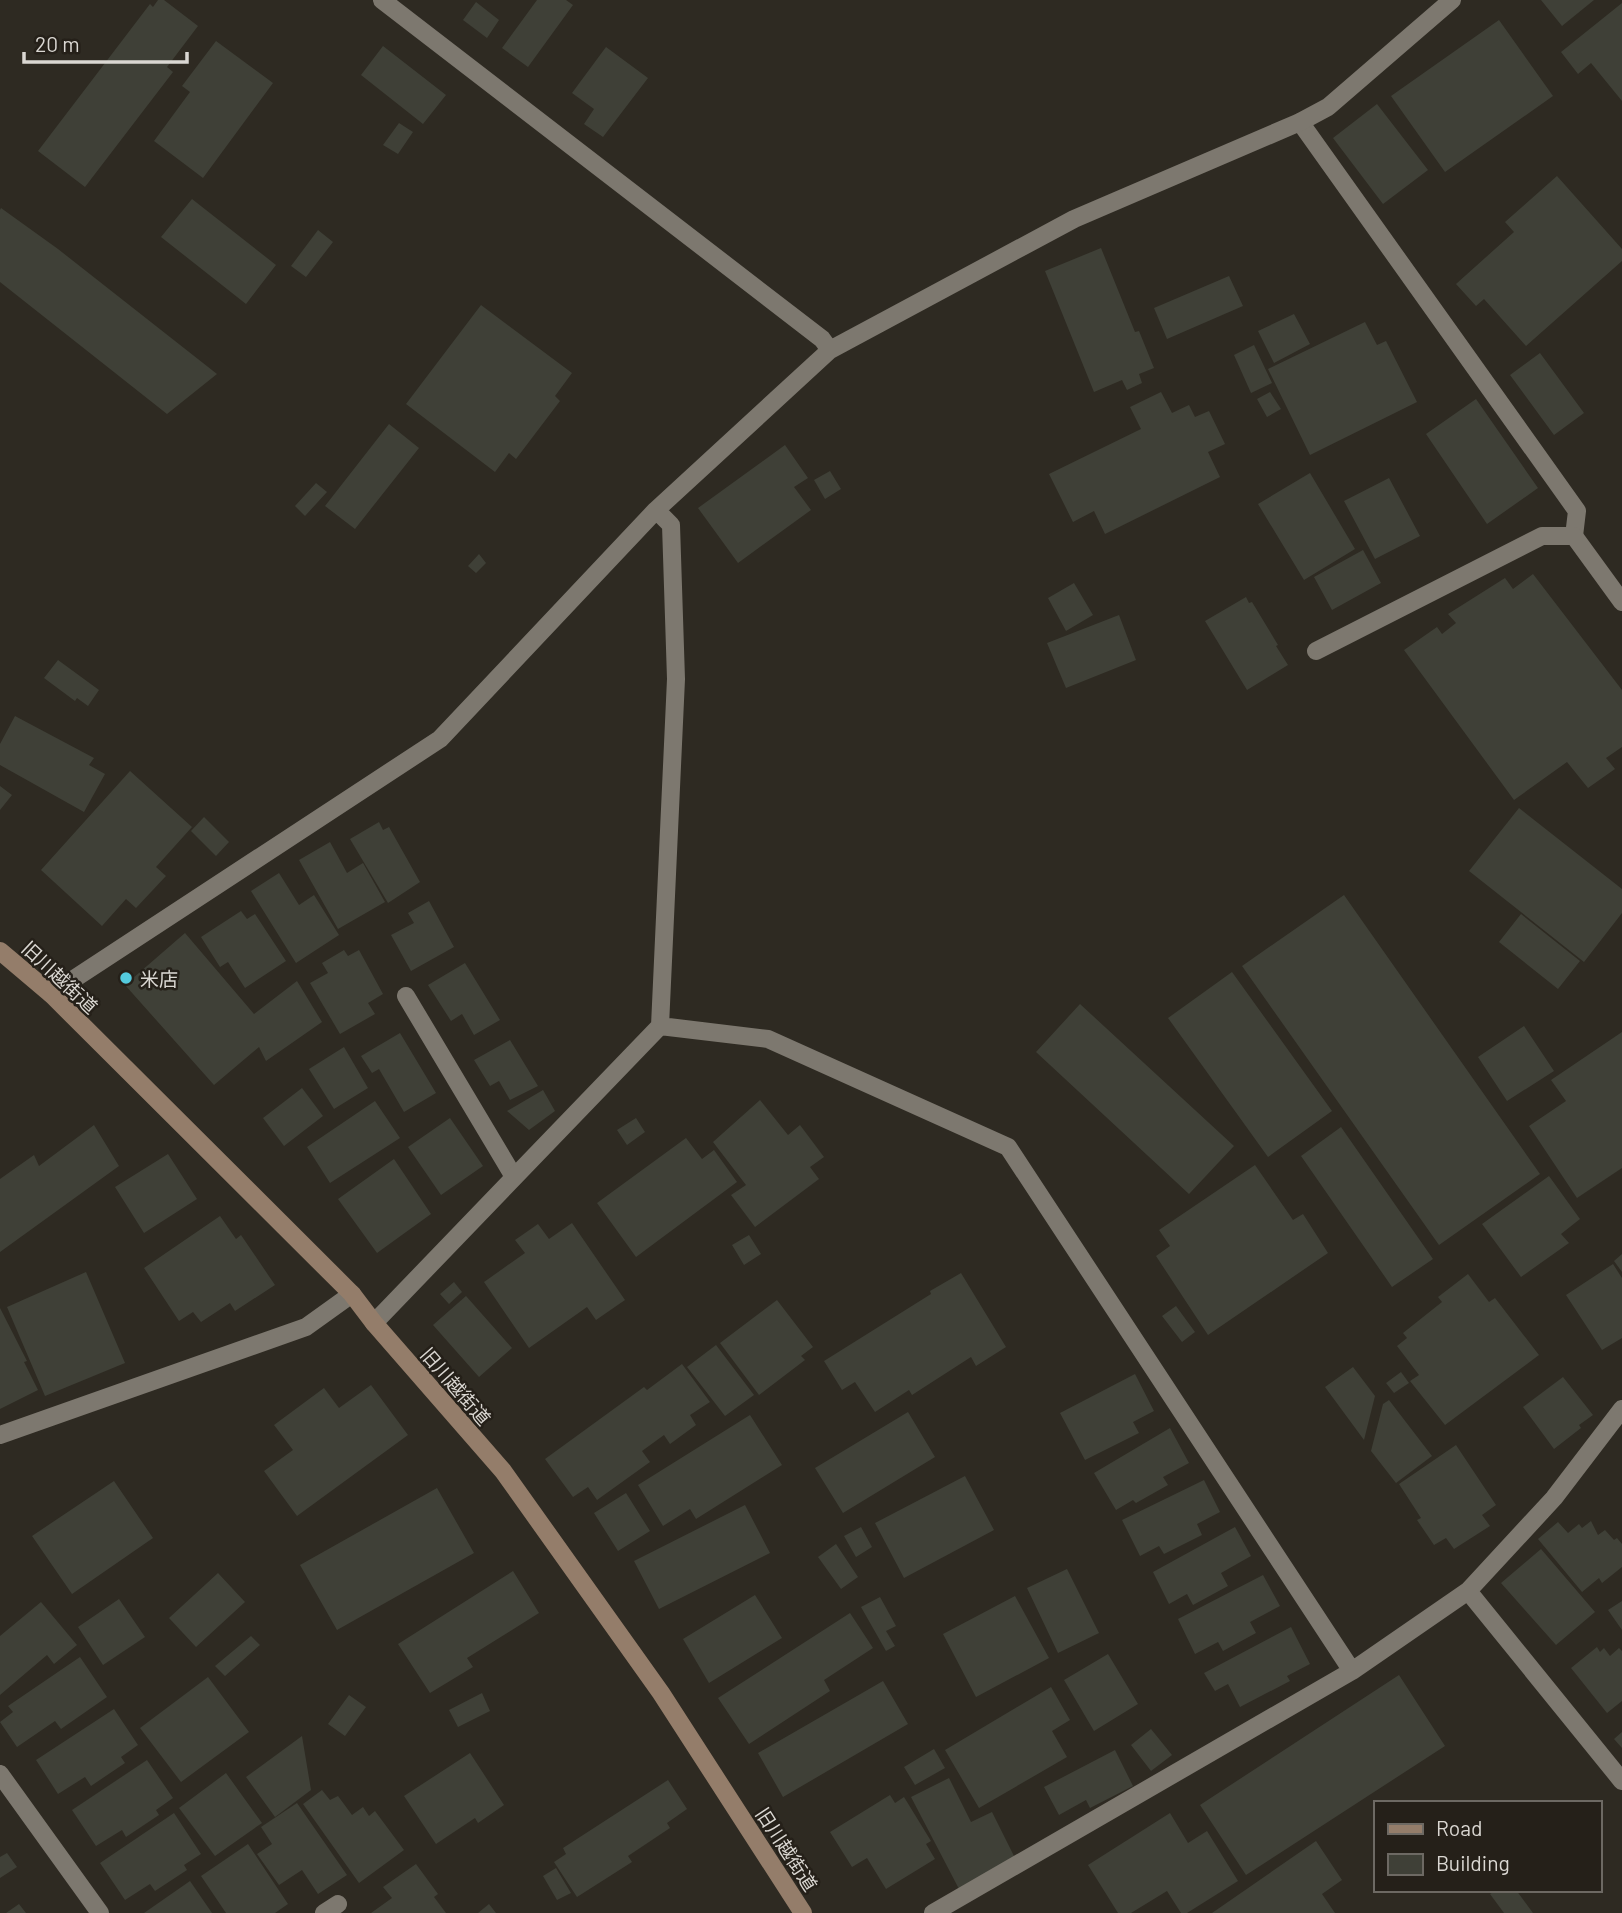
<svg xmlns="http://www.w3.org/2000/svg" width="1622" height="1913" viewBox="0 0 1622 1913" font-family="Barlow,'Noto Sans JP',sans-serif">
<rect width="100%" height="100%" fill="#2e2a22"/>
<!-- building -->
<path fill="#3f4037" d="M158 0H164L198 26 167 67 173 72 85 187 38 151 150 4 153 7Z
M537 0H566L573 5 528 67 502 48Z
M1541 0H1594L1562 26Z
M476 2 499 20 487 38 463 20Z
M1622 3V101L1591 63 1578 74 1561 52Z
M1499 20 1553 96 1445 172 1391 96Z
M216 41 273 83 203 178 154 141 190 92 182 86Z
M383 46 446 95 423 124 361 75Z
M606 47 648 78 603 137 584 124 594 109 572 93Z
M1377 104 1428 170 1383 204 1333 138Z
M399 123 413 132 398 154 383 145Z
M1557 176 1622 249V261L1526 346 1484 299 1476 306 1456 284 1514 232 1505 222Z
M192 199 276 265 246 304 161 237Z
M1 208 58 249 217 374 167 414 0 282V210Z
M318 230 333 242 306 277 291 266Z
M1101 248 1135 332 1139 331 1154 368 1139 374 1142 383 1127 390 1122 380 1094 392 1045 271Z
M1229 276 1243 306 1167 339 1154 308Z
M481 305 572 373 555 396 560 401 516 459 509 453 495 472 406 404Z
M1294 314 1310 344 1274 363 1258 331Z
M1365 322 1377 345 1386 341 1417 402 1310 455 1268 369Z
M1254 345 1272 383 1251 393 1234 355Z
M1540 353 1584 413 1554 435 1510 375Z
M1161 392 1172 413 1189 405 1195 417 1209 411 1225 444 1208 452 1220 477 1105 534 1094 511 1073 522 1049 474 1141 429 1130 407Z
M1270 392 1281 409 1267 417 1257 399Z
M1476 399 1538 488 1487 524 1426 434Z
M389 424 419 448 355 529 325 506Z
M785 445 808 478 794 487 811 510 738 563 698 508Z
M830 471 841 489 825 499 814 480Z
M1310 473 1355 549 1304 580 1258 504Z
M1389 478 1420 536 1375 559 1344 501Z
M316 483 327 492 305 516 295 506Z
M1363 550 1381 583 1332 610 1314 577Z
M479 554 486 563 476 573 468 566Z
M1533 574 1622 690V747L1606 758 1615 769 1588 788 1567 762 1514 800 1404 650 1437 627 1442 634 1456 623 1448 614 1505 578 1513 589Z
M1074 583 1093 615 1066 631 1048 598Z
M1246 597 1249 603 1252 602 1278 645 1276 646 1288 665 1247 690 1205 621Z
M1119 615 1136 660 1066 688 1047 643Z
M58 660 99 690 88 706 77 698 75 701 44 678Z
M15 716 94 758 89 765 105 774 84 812 0 765V744Z
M130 771 192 827 156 867 166 876 136 908 126 899 102 926 41 870Z
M0 786 12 795 0 810Z
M1519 808 1622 889V913L1584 962 1469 871Z
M204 817 229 842 216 856 191 831Z
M379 822 383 830 389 827 420 882 388 903 350 839Z
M330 842 347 873 363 863 385 902 338 929 299 860Z
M279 873 299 905 314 895 339 935 296 963 251 891Z
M1344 895 1540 1174 1439 1245 1242 966Z
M429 901 454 947 411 971 391 935 414 923 408 913Z
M241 911 247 919 255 914 286 961 245 988 228 962 220 967 201 937Z
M1521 914 1580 961 1558 989 1499 942Z
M185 933 254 1014 297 981 322 1022 266 1061 259 1047 214 1085 125 985Z
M344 950 348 956 359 950 383 994 368 1003 375 1014 340 1034 310 983 328 973 322 963Z
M465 963 500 1020 474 1035 462 1014 451 1021 428 985Z
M1232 972 1332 1111 1268 1157 1168 1018Z
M1080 1004 1234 1146 1189 1194 1036 1052Z
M1524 1026 1554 1071 1507 1101 1478 1057Z
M1622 1032V1168L1577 1198 1529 1126 1566 1101 1551 1080Z
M400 1033 436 1093 404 1112 379 1069 372 1073 361 1056Z
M510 1040 538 1086 510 1100 499 1081 490 1086 474 1060Z
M344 1047 368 1088 334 1109 309 1069Z
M302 1088 323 1116 284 1146 263 1118Z
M543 1090 555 1111 529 1130 507 1111Z
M760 1100 788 1135 800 1125 824 1157 810 1167 819 1179 755 1227 731 1195 746 1185 713 1142Z
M375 1101 400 1138 330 1183 307 1147Z
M450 1118 483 1166 441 1195 408 1147Z
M636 1118 645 1132 627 1145 617 1130Z
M94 1125 119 1166 0 1252V1179L34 1155 39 1166Z
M1341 1127 1433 1259 1392 1287 1301 1156Z
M686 1138 702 1159 714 1150 737 1182 636 1257 597 1203Z
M168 1154 197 1199 144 1233 115 1187Z
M394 1159 431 1214 377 1253 338 1199Z
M1255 1165 1293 1220 1303 1214 1328 1253 1208 1335 1156 1256 1170 1246 1159 1230Z
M1549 1176 1580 1219 1561 1234 1569 1243 1521 1277 1482 1224Z
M220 1216 236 1239 241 1235 275 1285 235 1311 230 1303 201 1322 193 1312 179 1321 144 1268Z
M572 1223 625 1300 596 1320 587 1307 529 1348 484 1282 525 1253 515 1240 538 1224 549 1239Z
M749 1235 761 1254 744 1265 732 1245Z
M1622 1254V1272L1614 1261Z
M1613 1264 1622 1278V1338L1602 1350 1566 1295Z
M86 1272 125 1363 45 1396 7 1307Z
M961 1273 1006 1347 976 1366 971 1357 912 1395 909 1390 875 1412 855 1382 842 1390 824 1361 931 1294 930 1291Z
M1468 1274 1489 1302 1495 1298 1539 1355 1445 1425 1410 1381 1419 1375 1397 1346 1407 1338 1403 1333 1442 1302 1438 1297Z
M454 1282 462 1292 449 1304 440 1294Z
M466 1296 512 1348 479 1377 433 1325Z
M777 1300 813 1347 801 1356 805 1360 759 1395 720 1343Z
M1176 1306 1195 1332 1182 1342 1162 1316Z
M0 1308 27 1361 24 1362 38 1390 0 1409Z
M716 1345 754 1395 725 1416 687 1367Z
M682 1364 710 1402 690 1415 696 1425 670 1444 664 1435 642 1451 650 1462 597 1500 588 1487 573 1497 545 1459 644 1387 647 1390Z
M1353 1367 1375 1396 1364 1440 1325 1387Z
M1401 1372 1409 1383 1394 1393 1386 1383Z
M1135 1374 1154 1411 1133 1422 1139 1433 1085 1460 1060 1413Z
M1563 1377 1593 1415 1579 1425 1581 1428 1554 1449 1523 1407Z
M371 1385 408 1435 297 1516 264 1471 293 1450 274 1425 324 1388 339 1408Z
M1389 1400 1432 1456 1396 1483 1371 1451 1383 1404Z
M908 1412 935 1457 843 1513 815 1468Z
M750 1415 782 1465 696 1519 690 1509 663 1526 638 1485Z
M1170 1428 1189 1463 1163 1477 1168 1485 1136 1503 1133 1500 1116 1510 1094 1473Z
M1456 1445 1496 1505 1482 1515 1490 1526 1454 1549 1446 1538 1434 1545 1417 1520 1421 1518 1399 1484Z
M965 1476 994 1530 904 1578 875 1523Z
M1204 1480 1220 1512 1197 1524 1202 1535 1164 1554 1159 1546 1140 1556 1122 1520Z
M114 1481 153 1538 72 1594 32 1536Z
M437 1488 474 1553 337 1630 300 1565Z
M626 1493 650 1531 618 1551 594 1513Z
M745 1505 770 1553 659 1609 634 1561Z
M1591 1521 1598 1535 1605 1530 1614 1540 1617 1538 1622 1544V1567L1602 1583 1599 1578 1582 1592 1538 1539 1558 1522 1568 1533 1579 1524 1582 1528Z
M861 1527 872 1547 856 1557 844 1536Z
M1235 1527 1251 1556 1221 1573 1228 1586 1193 1605 1187 1594 1169 1604 1153 1572Z
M836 1544 858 1577 841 1589 818 1557Z
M1541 1549 1595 1612 1556 1645 1501 1583Z
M1067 1569 1099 1633 1058 1653 1027 1588Z
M513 1571 539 1613 467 1658 473 1667 430 1693 398 1644Z
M218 1573 245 1602 196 1647 169 1618Z
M1263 1575 1280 1606 1250 1622 1256 1633 1223 1651 1218 1642 1195 1654 1178 1619Z
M755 1595 782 1638 709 1683 683 1639Z
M1015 1596 1049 1658 976 1697 943 1634Z
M880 1597 896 1626 886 1631 895 1646 886 1651 861 1607Z
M119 1599 145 1637 103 1665 78 1627Z
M1622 1601V1630L1608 1610Z
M41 1602 77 1645 54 1664 47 1655 0 1695V1636Z
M850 1613 873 1648 824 1680 830 1691 749 1744 718 1698Z
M1291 1627 1310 1664 1287 1676 1290 1681 1240 1707 1228 1684 1215 1691 1204 1673Z
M251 1636 260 1645 225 1676 215 1666Z
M1597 1647 1600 1652 1604 1648 1610 1656 1619 1648 1622 1651V1701L1607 1713 1571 1668Z
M1108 1654 1138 1704 1094 1731 1064 1680Z
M80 1657 107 1697 61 1729 55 1721 17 1747 0 1722 13 1712 8 1706Z
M1399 1675 1445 1746 1246 1875 1200 1805Z
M208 1677 249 1732 181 1782 140 1728Z
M883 1681 908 1724 783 1797 758 1753Z
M1051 1687 1070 1720 1052 1731 1067 1757 979 1808 945 1750Z
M482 1693 490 1711 458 1727 449 1710Z
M349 1695 366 1707 345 1736 328 1724Z
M114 1709 138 1745 121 1757 125 1763 91 1786 85 1777 58 1794 36 1760Z
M1151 1729 1172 1755 1151 1771 1131 1745Z
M1622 1732V1748L1614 1739Z
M302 1736 311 1790 275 1817 246 1777Z
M934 1749 945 1768 915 1785 904 1767Z
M1115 1750 1133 1786 1090 1808 1086 1800 1059 1815 1044 1787Z
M470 1753 504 1805 478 1823 475 1818 436 1844 404 1796Z
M147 1760 173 1798 156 1810 159 1815 126 1837 122 1830 96 1846 72 1810Z
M226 1773 262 1823 215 1856 179 1808Z
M949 1778 971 1822 992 1812 1016 1860 959 1889 911 1797Z
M668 1780 687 1809 667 1823 670 1828 628 1856 632 1862 577 1897 554 1862 566 1854 563 1848Z
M322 1790 330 1800 338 1796 352 1815 363 1807 369 1816 375 1811 404 1850 359 1883 303 1804Z
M890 1795 895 1803 904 1797 931 1841 926 1844 935 1859 886 1889 867 1858 852 1867 830 1832Z
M297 1803 347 1875 318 1894 302 1870 279 1885 257 1854 272 1844 261 1827Z
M174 1813 201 1854 184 1865 187 1870 155 1891 150 1884 125 1900 100 1863Z
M1170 1813 1188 1843 1207 1831 1238 1881 1187 1913H1181L1167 1891 1131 1913H1118L1088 1865Z
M1316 1841 1342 1880 1322 1894 1335 1913H1212Z
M248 1844 288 1904 275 1913H226L201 1876Z
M7 1853 17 1867 0 1878V1857Z
M416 1864 438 1894 434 1897 446 1913H371L392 1898 383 1887Z
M556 1868 571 1893 557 1900 543 1876Z
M190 1881 212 1913H144Z
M1496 1890H1516L1533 1913H1504L1490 1894Z
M19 1904 26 1913H6Z
M489 1904 496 1913H478Z"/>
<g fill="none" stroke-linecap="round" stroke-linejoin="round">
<!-- service -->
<path stroke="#7d786f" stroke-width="18" d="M1300 122 1577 511 1574 536
M406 996 514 1177"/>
<!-- minor -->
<path stroke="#7d786f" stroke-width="18" d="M382 0 822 339 830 350
M1316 651 1542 536H1574L1622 602
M51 994 440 739 656 510 830 350 1074 219 1300 122 1328 107 1452 0
M660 1026 768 1039 1008 1147 1352 1671
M374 1323 660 1026 676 679 671 525 656 510
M0 1435 306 1327 352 1294
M1468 1591 1622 1781
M0 1774 100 1913
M324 1913 338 1904
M933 1913 1352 1671 1468 1591 1554 1498 1622 1409"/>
<!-- secondary -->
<path stroke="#947d6a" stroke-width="18" d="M0 951 51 994 352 1294 374 1323 503 1471 661 1693 803 1913"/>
</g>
<!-- markers -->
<circle fill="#54cadd" stroke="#252019" stroke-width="2.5" cx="126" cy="978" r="7"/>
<g text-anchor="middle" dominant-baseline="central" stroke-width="5" stroke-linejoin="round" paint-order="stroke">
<!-- street labels -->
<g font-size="19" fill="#dad7d2" stroke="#252019">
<text transform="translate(60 977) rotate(43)">旧川越街道</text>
<text transform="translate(456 1386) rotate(49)">旧川越街道</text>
<text transform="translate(787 1849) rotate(57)">旧川越街道</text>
</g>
<!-- poi labels -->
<g font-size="19" fill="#dad7d2" stroke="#252019" text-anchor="start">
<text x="140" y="978">米店</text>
</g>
</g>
<!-- legend -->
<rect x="1374" y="1801" width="228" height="91" fill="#252019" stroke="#6d6963" stroke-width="2"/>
<rect x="1388" y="1824" width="35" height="10" fill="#947d6a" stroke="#6d6963" stroke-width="2"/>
<text x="1436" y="1836" font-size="21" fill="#dad7d2">Road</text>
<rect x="1388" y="1854" width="35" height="21" fill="#3f4037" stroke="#6d6963" stroke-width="2"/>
<text x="1436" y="1871" font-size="21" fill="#dad7d2">Building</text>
<!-- scale -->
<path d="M24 52v10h163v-10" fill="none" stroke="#dad7d2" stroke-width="3.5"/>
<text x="35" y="52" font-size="21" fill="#dad7d2" stroke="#252019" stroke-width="5" paint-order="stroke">20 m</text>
</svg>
